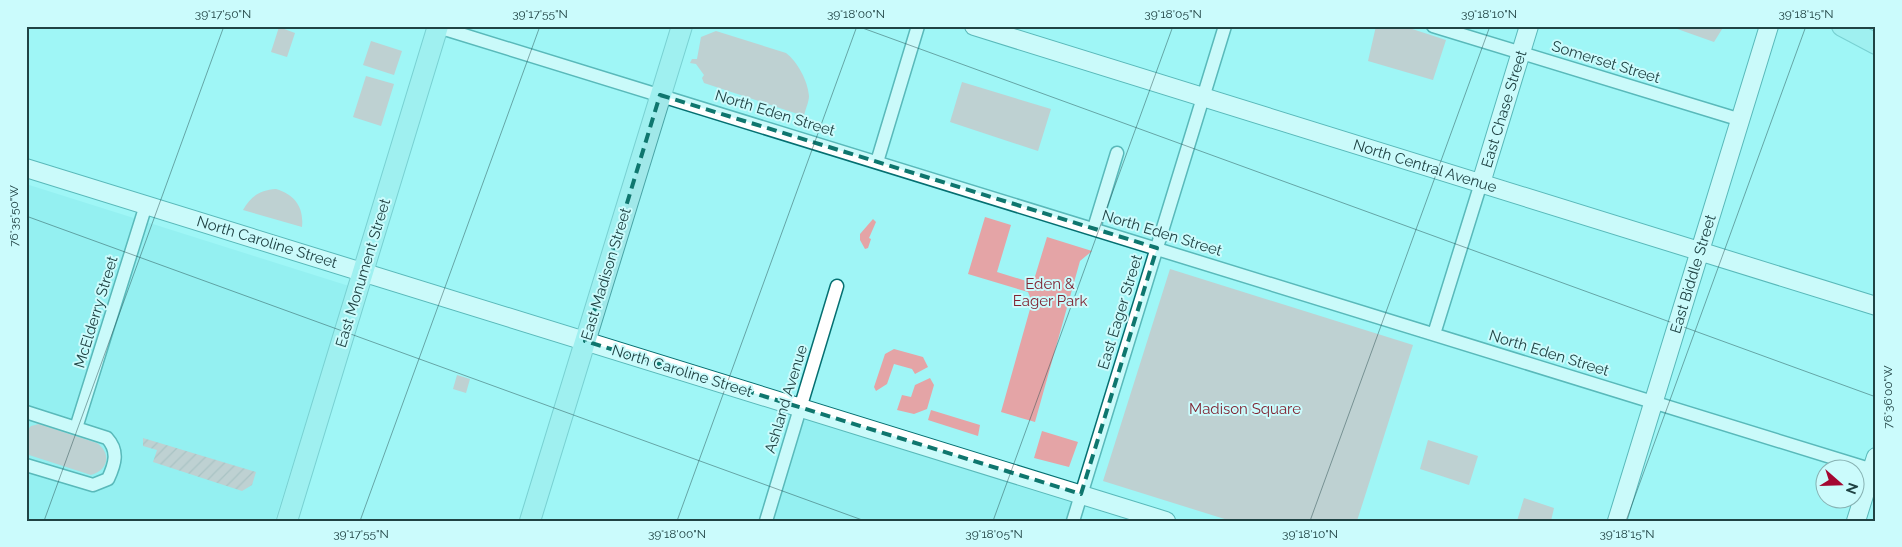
<svg xmlns="http://www.w3.org/2000/svg" width="1902" height="547" viewBox="0 0 1902 547" font-family="Raleway,sans-serif">
<defs>
<pattern id="garden-furrows" width="10" height="10" patternUnits="userSpaceOnUse" patternTransform="scale(1.25)"><rect width="10" height="10" fill="#e4a4a6"/><path d="M-1 1l2-2M0 10L10 0M9 11l2-2" fill="none" stroke="#b88789"/></pattern>
</defs>
<rect width="100%" height="100%" fill="#9ff5f6"/>
<!-- built -->
<path fill="#88e9eb" d="M26 184 349 286 275 521H26Z
M804 408 1081 494 1072 521H767Z"/>
<!-- green -->
<path fill="#e4a4a6" d="M1376 26H1403L1446 40 1433 80 1368 61Z
M1669 26H1724L1714 42Z
M279 27 295 33 287 57 271 52Z
M716 31 786 53C797 61 808 81 809 96 809 102 805 110 804 116L704 83 702 78 704 75 696 64 690 63 692 59H697L701 37Z
M371 41 402 51 394 75 363 65Z
M366 76 394 84 381 126 353 117Z
M962 82 1051 109 1038 151 950 122Z
M276 189C295 195 304 207 302 227L243 210C251 196 260 190 276 189Z
M985 217 1011 225 997 272 1033 283 1047 237 1092 251 1080 261 1035 422 1001 412 1032 302 1028 292 968 274Z
M873 219 876 222 869 238 871 239 868 248 865 249 860 240V234Z
M1170 269 1413 345 1357 521H1231L1103 481Z
M894 349 923 357 928 367 915 374 912 369 894 364 887 384 876 391 874 387 885 354Z
M457 375 470 379 466 393 453 389Z
M930 378 934 385 927 409 914 414 897 410 902 395 911 397 915 385Z
M931 410 980 425 978 436 928 420Z
M39 424 97 443C112 454 108 470 91 475L29 455 26 453V431L31 426Z
M1042 431 1078 442 1069 467 1034 458Z
M1428 440 1478 456 1469 485 1420 469Z
M1524 498 1554 508 1551 521H1517Z"/>
<!-- garden -->
<path fill="url(#garden-furrows)" d="M143 438 256 472 252 485 242 491 153 462 157 450 143 446Z"/>
<g fill="none" stroke-linecap="round" stroke-linejoin="round">
<!-- street casing -->
<g stroke="#056f71" stroke-width="15">
<path id="street" d="M1433 26 1741 120
M438 27 1876 471
M877 162 918 26
M1094 228 1117 153
M1434 334 1481 183
M26 412 107 438C119 451 115 464 108 479L93 485 26 465
M76 428 146 205
M766 521 837 286
M1073 521 1225 26"/>
</g>
<!-- secondary casing -->
<g stroke="#056f71" stroke-width="20">
<path id="secondary" d="M974 26 1876 306
M26 168 1166 521
M1481 183 1529 26
M1617 521 1769 26
M1856 521 1876 457"/>
</g>
<!-- primary casing -->
<g stroke="#4aa4a6" stroke-width="22">
<path id="primary" d="M1842 26 1876 44
M287 521 438 26
M530 521 682 26"/>
</g>
<!-- street -->
<use href="#street" stroke="#fff" stroke-width="12"/>
<!-- secondary -->
<use href="#secondary" stroke="#fff" stroke-width="18"/>
<!-- primary -->
<use href="#primary" stroke="#a0e8e9" stroke-width="20"/>
</g>
<!-- marked area -->
<path d="M0 0H1902V547H0ZM660 95 1157 248 1081 494 585 341Z" fill="#9ff5f6" fill-opacity=".55" fill-rule="evenodd"/>
<path fill="none" stroke="#0f766e" stroke-width="4" stroke-dasharray="10 6" stroke-linejoin="round" d="M660 95 1157 248 1081 494 585 341Z"/>
<!-- ticks -->
<path fill="none" stroke="#204344" stroke-width="1" stroke-opacity="0.45" d="M857 26 1876 397M26 216 865 521M44 521 224 26M360 521 540 26M677 521 857 26M993 521 1173 26M1310 521 1490 26M1626 521 1806 26"/>
<g text-anchor="middle" dominant-baseline="central" stroke-width="4" stroke-linejoin="round" paint-order="stroke">
<!-- street labels -->
<g font-size="15" fill="#204344" stroke="#cbfbfc">
<text transform="translate(1606 62) rotate(17)">Somerset Street</text>
<text transform="translate(1504 109) rotate(-73)">East Chase Street</text>
<text transform="translate(775 113) rotate(17)">North Eden Street</text>
<text transform="translate(1425 166) rotate(17)">North Central Avenue</text>
<text transform="translate(1162 233) rotate(17)">North Eden Street</text>
<text transform="translate(267 242) rotate(17)">North Caroline Street</text>
<text transform="translate(363 273) rotate(-73)">East Monument Street</text>
<text transform="translate(606 274) rotate(-73)">East Madison Street</text>
<text transform="translate(1693 274) rotate(-73)">East Biddle Street</text>
<text transform="translate(96 312) rotate(-73)">McElderry Street</text>
<text transform="translate(1120 312) rotate(-73)">East Eager Street</text>
<text transform="translate(1549 353) rotate(17)">North Eden Street</text>
<text transform="translate(682 371) rotate(17)">North Caroline Street</text>
<text transform="translate(786 399) rotate(-73)">Ashland Avenue</text>
</g>
<!-- park labels -->
<g font-size="15" fill="#812432" stroke="#cbfbfc">
<text x="1050" y="284">Eden &amp;<tspan x="1050" dy="17">Eager Park</tspan></text>
<text x="1245" y="409">Madison Square</text>
</g>
</g>
<!-- border -->
<rect width="1902" height="547" fill="none" stroke="#cbfbfc" stroke-width="55"/>
<!-- north arrow -->
<g transform="translate(1840 484) rotate(110)"><circle r="24" fill="#cbfbfc" stroke="#87b1b2"/>
<path d="M0-4L9 19L0 12L-9 19Z" fill="#a40732"/>
<text y="-8" font-size="14" font-weight="bold" text-anchor="middle" fill="#204344">N</text>
</g>
<rect x="28" y="28" width="1846" height="492" fill="none" stroke="#204344" stroke-width="2"/>
<g font-size="12" text-anchor="middle" fill="#204344">
<text x="223" y="18">39°17'50"N</text>
<text x="540" y="18">39°17'55"N</text>
<text x="856" y="18">39°18'00"N</text>
<text x="1173" y="18">39°18'05"N</text>
<text x="1489" y="18">39°18'10"N</text>
<text x="1806" y="18">39°18'15"N</text>
<text transform="translate(14 216) rotate(-90)" y="4">76°35'50"W</text>
<text transform="translate(1888 397) rotate(-90)" y="4">76°36'00"W</text>
<text x="361" y="538">39°17'55"N</text>
<text x="677" y="538">39°18'00"N</text>
<text x="994" y="538">39°18'05"N</text>
<text x="1310" y="538">39°18'10"N</text>
<text x="1627" y="538">39°18'15"N</text>
</g>
</svg>
